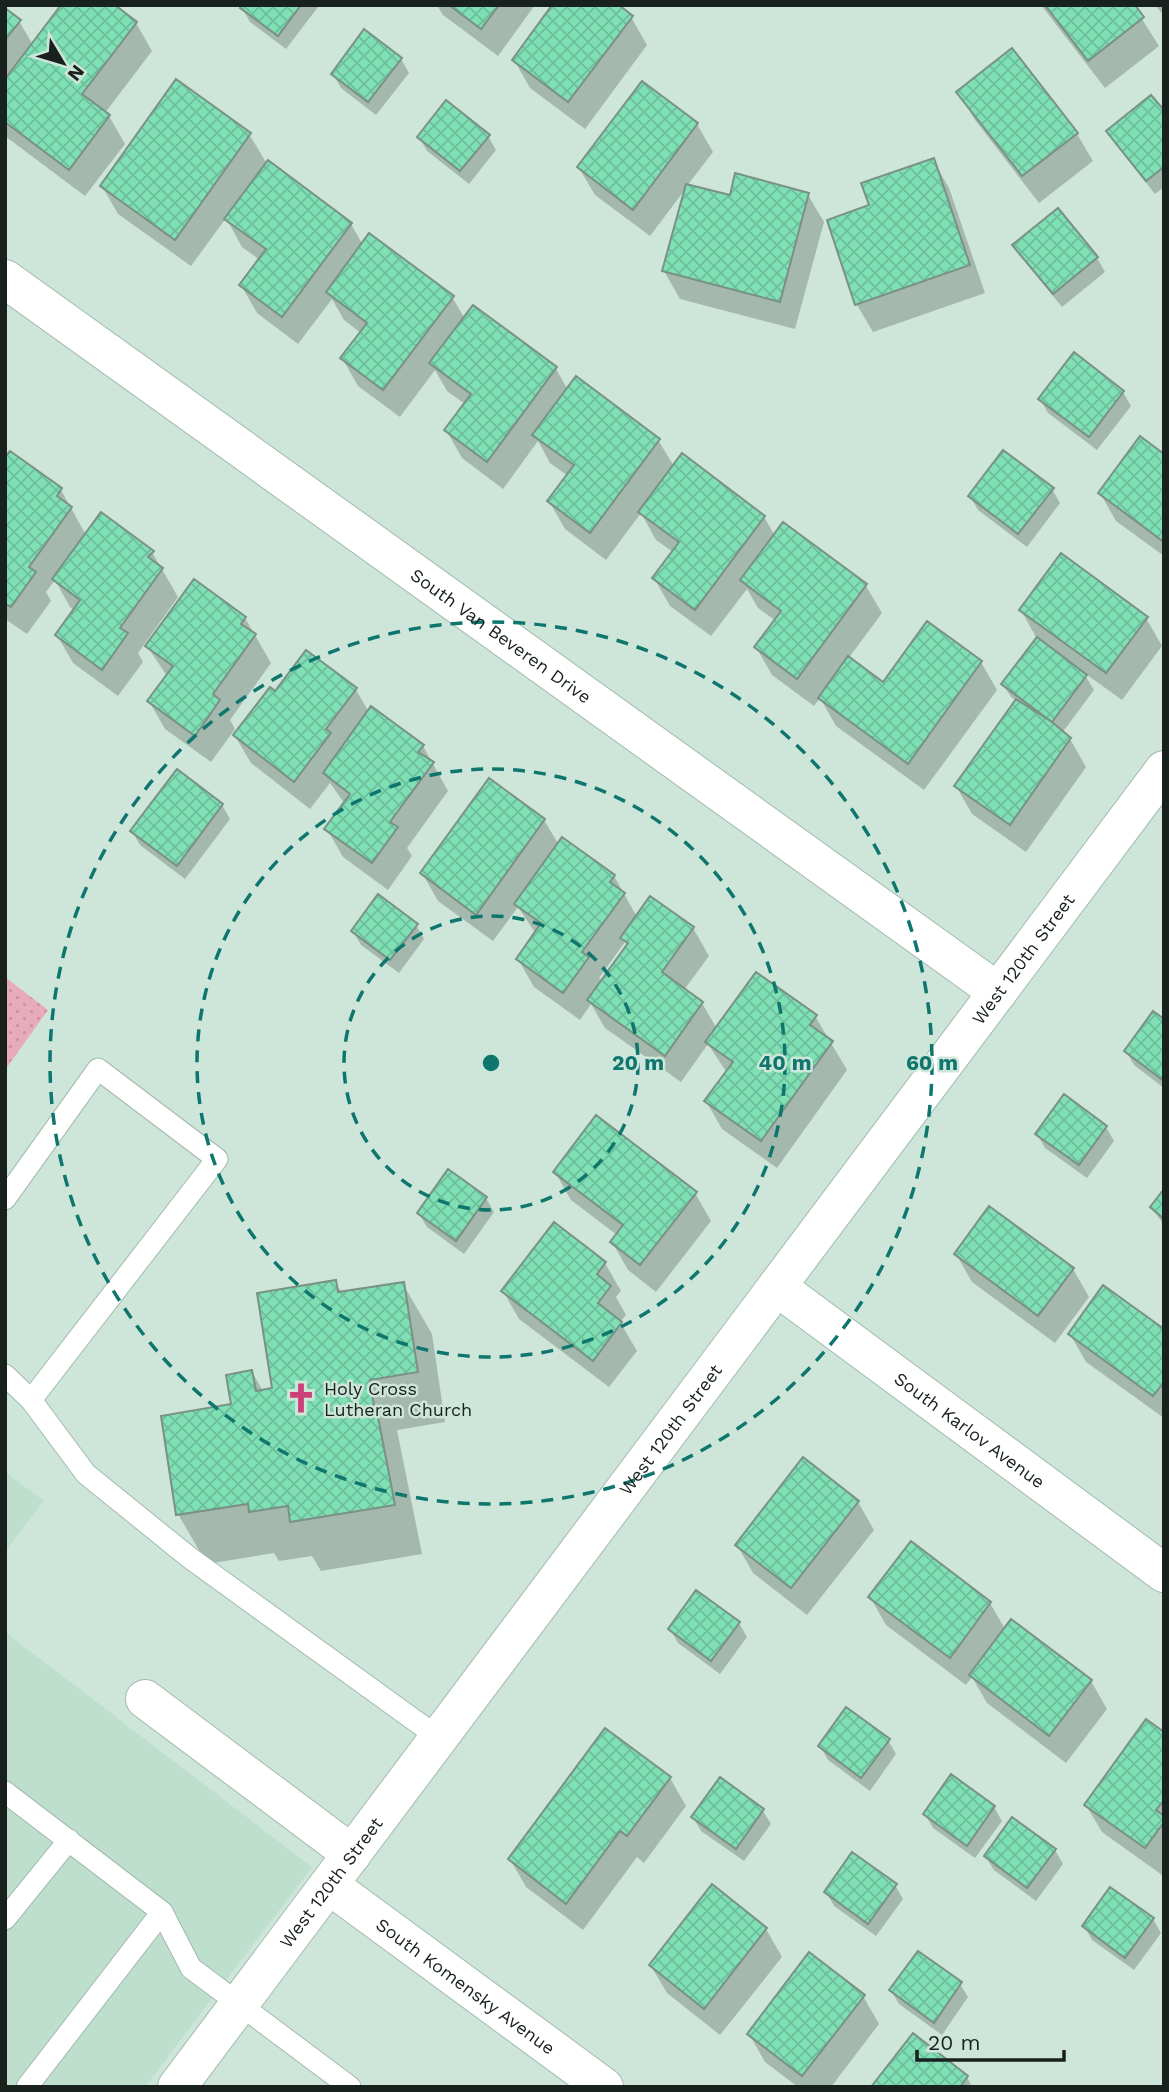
<svg xmlns="http://www.w3.org/2000/svg" width="1169" height="2092" viewBox="0 0 1169 2092" font-family="'Work Sans',sans-serif">
<defs>
<pattern id="park-dots" width="8" height="8" patternUnits="userSpaceOnUse" patternTransform="scale(1.75)"><rect width="8" height="8" fill="#e8abbc"/><path d="M2 2h.1M6 6h.1" fill="none" stroke="#c693a1" stroke-width="1.8" stroke-linecap="round"/></pattern>
<pattern id="building-cross-hatch" width="8" height="8" patternUnits="userSpaceOnUse" patternTransform="scale(1.75)"><rect width="8" height="8" fill="#7fdfb5"/><path d="M0 0l8 8M0 8l8-8" fill="none" stroke="#6dbf9b"/></pattern>
</defs>
<rect width="100%" height="100%" fill="#cee6da"/>
<!-- built -->
<path fill="#bedfce" d="M5 1472 44 1501 5 1552Z
M5 1632 312 1867 145 2087H5Z"/>
<!-- park -->
<path fill="url(#park-dots)" d="M5 977 48 1010 5 1070Z"/>
<!-- shadow -->
<path fill="#0003" fill-rule="evenodd" d="M244 5H317L318 7 286 49 250 22 242 8Z
M437 5H535L498 56 443 15Z
M1041 5H1133L1159 46 1105 88Z
M1155 5H1164V16Z
M5 10 19 21 33 45 136 23 152 51 105 113 109 116 125 144 85 196 5 136Z
M631 17 647 45 585 129 530 88 514 60Z
M401 59 409 73 376 115 341 88 333 74Z
M959 93 1077 134 1093 161 1039 203 975 120Z
M1164 112V187L1155 194 1116 145 1108 132Z
M697 124 713 152 687 186 731 198 808 195 824 222 795 329 680 299 664 271 687 187 650 236 595 195 579 168Z
M249 134 267 164 268 163 351 224 363 245 452 297 465 319 556 369 568 390 658 440 674 466 764 517 775 536 784 524 866 586 882 613 848 659 883 685 927 623 981 662 997 690 924 790 836 726 820 698 814 706 772 675 756 647 776 621 758 608 747 589 711 636 670 606 654 578 673 552 656 540 641 513 606 560 565 529 549 501 568 476 550 463 538 441 503 489 462 458 446 430 465 404 447 391 435 370 400 417 358 386 342 358 361 333 344 320 332 299 298 344 257 313 241 285 260 260 242 247 226 218 191 266 118 214 102 186Z
M488 136 496 150 469 184 427 151 419 137Z
M933 160 949 188 985 293 873 332 857 305 829 221 871 206Z
M1015 245 1097 258 1105 272 1062 307 1023 259Z
M1123 392 1131 406 1097 450 1048 413 1040 399Z
M1164 456V556L1116 521 1100 493Z
M5 460 61 490 86 535 152 552 178 597 138 653 143 662 118 696 73 663 57 635 74 610 70 607 55 580 46 592 51 601 27 634 5 619Z
M1052 489 1060 503 1027 547 978 510 970 496Z
M1021 610 1146 618 1162 646 1122 700 1083 672 1094 690 1062 733 1070 739 1086 767 1026 852 972 814 956 786 1017 701 1011 697 1003 684 1037 639Z
M245 618 271 663 230 720 235 729 211 762 165 729 149 701 167 676 147 646Z
M356 690 369 712 423 746 448 791 407 848 412 856 388 890 343 857 327 829 345 804 330 783 310 809 251 763 235 736 276 693Z
M222 805 230 819 185 879 140 845 132 831Z
M544 820 559 845 614 876 637 917 693 928 709 956 684 990 702 1003 717 1029 815 1016 847 1070 777 1168 722 1129 706 1101 727 1073 708 1044 681 1082 605 1028 591 1004 580 1020 534 987 518 959 536 934 518 907 493 941 438 901 422 873ZM625 942 628 947 602 982 599 978Z
M416 925 424 939 399 973 361 945 353 931Z
M1164 1021V1088L1134 1065 1126 1051Z
M1106 1127 1114 1141 1087 1178 1045 1148 1037 1134Z
M555 1172 695 1193 711 1221 656 1292 628 1270 612 1242 617 1235 571 1200Z
M1164 1192V1225L1152 1208Z
M486 1198 494 1212 464 1254 427 1227 419 1214Z
M956 1254 1073 1269 1089 1297 1055 1343 972 1282Z
M605 1263 621 1291 616 1297 626 1315 620 1322 637 1351 609 1387 519 1319 503 1291Z
M335 1282 342 1293 403 1284 432 1334 445 1422 397 1430 422 1554 321 1571 312 1556 279 1561 274 1553 207 1564 178 1514 252 1372 263 1391 274 1389Z
M1164 1332V1418L1086 1362 1070 1334Z
M858 1502 874 1530 807 1615 753 1573 737 1545Z
M911 1543 990 1603 1005 1629 1091 1681 1107 1709 1066 1763 987 1703 972 1677 966 1685 886 1625 870 1597Z
M739 1623 747 1637 720 1674 678 1643 670 1629Z
M1164 1734V1872L1162 1875 1102 1832 1086 1805Z
M888 1740 896 1754 870 1791 828 1760 820 1746Z
M670 1778 686 1806 644 1863 637 1857 583 1930 526 1887 510 1859Z
M720 1780 763 1811 771 1824 744 1861 701 1831 693 1817Z
M994 1807 1002 1821 975 1858 933 1828 925 1814Z
M1055 1850 1063 1864 1036 1901 994 1870 986 1857Z
M895 1885 903 1899 876 1936 834 1906 826 1892Z
M1153 1919 1161 1933 1134 1970 1092 1940 1084 1926Z
M766 1929 782 1957 720 2035 667 1993 651 1966Z
M960 1984 968 1997 942 2035 899 2004 891 1990Z
M863 1996 879 2024 831 2087H798L765 2062 749 2034Z
M913 2035 967 2077 972 2087H873Z"/>
<!-- building -->
<path fill="url(#building-cross-hatch)" stroke="#7a9186" stroke-width="2" d="M61 5H115L137 22 82 94 110 115 69 170 5 122V79Z
M242 5H301L278 36 240 8Z
M449 5H499L481 29Z
M552 5H619L633 16 568 102 512 60Z
M1045 5H1135L1144 17 1088 61Z
M5 8 21 20 5 40Z
M364 29 402 58 368 102 331 74Z
M1012 48 1078 133 1022 176 956 92Z
M176 79 251 133 175 240 100 186Z
M642 81 698 123 633 210 577 167Z
M1151 95 1164 110V167L1146 181 1106 131Z
M446 100 490 135 460 171 417 137Z
M934 158 970 265 855 305 827 220 869 205 861 183Z
M268 160 352 223 282 317 239 285 266 249 224 219Z
M735 173 809 193 780 302 662 271 686 184 730 195Z
M1058 208 1098 257 1053 294 1012 245Z
M369 233 454 296 383 390 340 358 367 323 326 292Z
M473 305 557 367 487 462 444 430 471 394 429 363Z
M1074 352 1124 391 1089 437 1038 399Z
M576 376 660 439 590 533 547 501 574 465 532 435Z
M1140 436 1164 454V542L1098 493Z
M1003 450 1054 488 1018 534 968 496Z
M10 451 62 488 57 496 72 507 29 567 36 572 11 607 5 604V457Z
M682 453 765 516 695 610 652 578 679 542 638 512Z
M101 512 154 551 148 557 163 568 120 628 128 633 102 670 55 635 80 600 52 579Z
M783 522 867 584 797 679 754 647 781 611 740 580Z
M1061 553 1148 617 1106 673 1019 610Z
M194 579 246 617 241 624 256 634 213 694 220 700 195 736 147 701 173 666 145 646Z
M927 621 982 661 908 764 818 698 848 656 883 682Z
M1037 637 1087 675 1052 722 1001 684Z
M306 650 357 688 326 729 331 733 294 782 233 735 270 687 275 691Z
M1016 699 1052 722 1071 738 1010 825 954 786Z
M371 706 424 745 418 752 434 762 390 822 398 827 372 863 324 829 350 794 323 773Z
M177 769 223 804 177 866 130 831Z
M489 778 545 819 476 915 420 873Z
M562 837 615 875 610 882 625 893 582 952 589 957 563 993 516 959 541 923 514 904Z
M378 894 418 924 390 960 351 931Z
M650 896 694 927 662 972 703 1002 665 1056 587 1000 628 943 620 938Z
M756 972 817 1015 810 1025 833 1041 761 1141 704 1101 733 1062 705 1042Z
M1153 1011 1164 1019V1081L1124 1051Z
M1064 1094 1107 1126 1079 1165 1035 1134Z
M596 1115 697 1192 640 1265 610 1242 623 1225 553 1172Z
M448 1169 487 1197 456 1241 417 1213Z
M1164 1189V1219L1150 1207Z
M989 1206 1074 1268 1038 1316 954 1254Z
M554 1222 606 1262 597 1274 611 1286 598 1303 622 1322 593 1361 501 1291Z
M336 1280 338 1292 404 1282 418 1372 370 1380 375 1413 377 1412 395 1505 290 1522 288 1506 249 1512 248 1504 176 1515 161 1416 231 1404 226 1375 252 1370 256 1391 272 1388 257 1293Z
M1103 1285 1164 1329V1382L1153 1396 1068 1334Z
M803 1457 859 1501 791 1588 735 1545Z
M911 1541 991 1602 950 1658 868 1597Z
M696 1590 740 1622 711 1661 668 1629Z
M1011 1619 1092 1680 1049 1736 969 1675Z
M846 1707 890 1739 861 1778 818 1746Z
M1146 1719 1164 1732V1800L1156 1810 1164 1816V1822L1145 1848 1084 1805Z
M605 1728 671 1777 627 1836 620 1831 566 1904 508 1859Z
M951 1774 995 1806 967 1846 923 1814Z
M720 1777 764 1809 736 1849 691 1817Z
M1012 1817 1056 1849 1027 1888 984 1856Z
M852 1852 897 1884 868 1924 824 1892Z
M712 1884 767 1928 704 2009 649 1965Z
M1110 1887 1154 1918 1125 1958 1082 1926Z
M918 1951 962 1982 934 2023 889 1990Z
M809 1952 865 1995 802 2076 747 2034Z
M913 2033 968 2076 960 2087H871Z"/>
<g fill="none" stroke-linecap="round" stroke-linejoin="round">
<!-- lane casing -->
<g stroke="#a2baae" stroke-width="23">
<path id="lane" d="M5 1199 98 1069 217 1159 31 1400
M5 1375 31 1400 86 1474 190 1558 439 1738
M5 1792 162 1912 191 1968 350 2087
M5 1919 69 1840
M27 2087 162 1912"/>
</g>
<!-- street casing -->
<g stroke="#a2baae" stroke-width="40">
<g id="street">
<path id="s1" d="M5 279 998 992"/>
<path id="s2" d="M777 1287 1164 1573"/>
<path d="M145 1699 352 1854"/>
<path id="s3" d="M329 1885 604 2087"/>
<path id="s4" d="M177 2087 1164 770"/>
</g>
</g>
<!-- lane -->
<use href="#lane" stroke="#fff" stroke-width="21"/>
<!-- street -->
<use href="#street" stroke="#fff" stroke-width="38"/>
</g>
<!-- distance rings -->
<g fill="none" stroke="#0f766e" stroke-width="3.5" stroke-dasharray="12 9">
<circle cx="491" cy="1063" r="147"/>
<circle cx="491" cy="1063" r="294"/>
<circle cx="491" cy="1063" r="441"/>
</g>
<!-- icons -->
<defs>
<g id="church-bare" transform="scale(2.415)"><path d="M-1.2-6h2.4v3.5h3.3v2.4h-3.3V6h-2.4V-.1h-3.3v-2.4h3.3Z" fill="#cb4076" stroke="#cee6da" stroke-width="2.5" paint-order="stroke"/></g>
</defs>
<g fill-rule="evenodd">
<use href="#church-bare" x="301" y="1398"/>
</g>
<g text-anchor="middle" dominant-baseline="central" stroke-width="5" stroke-linejoin="round" paint-order="stroke">
<!-- street labels -->
<g font-size="18" fill="#18211d" stroke="#cee6da">
<text stroke="none"><textPath href="#s1" startOffset="611">South Van Beveren Drive</textPath></text>
<text stroke="none"><textPath href="#s4" startOffset="1410">West 120th Street</textPath></text>
<text stroke="none"><textPath href="#s4" startOffset="822">West 120th Street</textPath></text>
<text stroke="none"><textPath href="#s2" startOffset="240">South Karlov Avenue</textPath></text>
<text stroke="none"><textPath href="#s4" startOffset="256">West 120th Street</textPath></text>
<text stroke="none"><textPath href="#s3" startOffset="170">South Komensky Avenue</textPath></text>
</g>
<!-- poi labels -->
<g font-size="18" fill="#18211d" stroke="#cee6da" text-anchor="start">
<text x="324" y="1388">Holy Cross<tspan x="324" dy="21">Lutheran Church</tspan></text>
</g>
</g>
<circle cx="491" cy="1063" r="10" fill="#0f766e" stroke="#cee6da" stroke-width="3.5"/>
<g font-size="21" text-anchor="middle" font-weight="bold" fill="#0f766e" stroke="#cee6da" stroke-width="5" stroke-linejoin="round" paint-order="stroke">
<text x="638" y="1070">20 m</text>
<text x="785" y="1070">40 m</text>
<text x="932" y="1070">60 m</text>
</g>
<!-- border -->
<rect width="1169" height="2092" fill="none" stroke="#18211d" stroke-width="14"/>
<!-- north arrow -->
<g transform="translate(63 63) rotate(128)" stroke="#cee6da" stroke-width="5" paint-order="stroke">
<path d="M0-5L12 26L0 18L-12 26Z" fill="#18211d"/>
<text y="-10" font-size="19" font-weight="bold" text-anchor="middle" fill="#18211d">N</text>
</g>
<!-- scale -->
<path d="M917 2050v10h147v-10" fill="none" stroke="#18211d" stroke-width="3.5"/>
<text x="928" y="2050" font-size="21" fill="#18211d" stroke="#cee6da" stroke-width="5" paint-order="stroke">20 m</text>
</svg>
